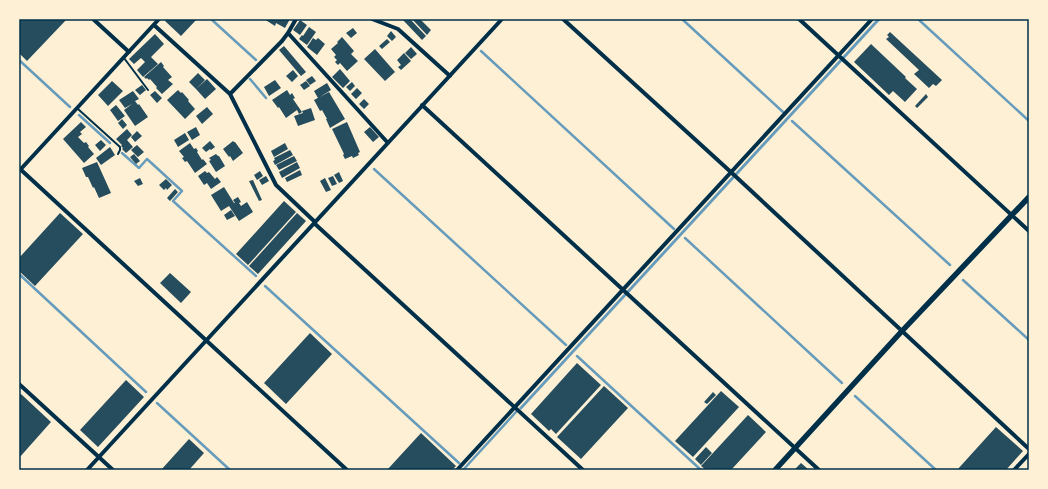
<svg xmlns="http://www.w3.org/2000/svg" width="1048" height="489" viewBox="0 0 1048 489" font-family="Raleway,sans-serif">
<rect width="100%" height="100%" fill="#fdf0d5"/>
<!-- water -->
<path fill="#669bbc" d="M877 19H881L521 410 519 408Z"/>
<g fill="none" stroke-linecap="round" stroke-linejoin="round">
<!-- stream -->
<path stroke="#669bbc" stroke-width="2.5" d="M211 19 256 60
M682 19 783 112
M918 19 1029 121
M481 51 674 229
M19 60 70 107
M250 79 266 98
M79 115 110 143
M792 121 950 265
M122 153 139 168 147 159 182 191 173 201 256 276
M374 169 566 345
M685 238 842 383
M19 274 146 392
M963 280 1029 340
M265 286 459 463
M577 356 701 470
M855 396 936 470
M157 403 230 470
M463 470 516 412"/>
</g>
<!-- building -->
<path fill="#264d5e" d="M22 19H67L27 61 19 53V22Z
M167 19H197L181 36 165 21Z
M264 19H290L285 28 276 23 275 26Z
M402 19H410L426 36 422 40Z
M412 19H420L431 30 427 35Z
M300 20 307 25 300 35 293 30Z
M309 27 316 32 307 45 299 39 302 35 303 36Z
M353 28 357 33 351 38 346 33Z
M391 31 396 37 392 41 387 36Z
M890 32 942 80 936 86 933 84 929 88 914 74 919 70 886 39 889 37 887 35Z
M155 34 164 44 151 57 158 64 143 77 137 70 145 62 141 58 134 64 129 59Z
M342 37 354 51 351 54 358 61 347 71 340 63 338 65 335 62 337 60 334 57 336 55 331 49 338 43 337 42Z
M313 38 316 40 318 38 325 44 317 55 307 47Z
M387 39 390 42 382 49 379 46Z
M871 44 906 77 905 78 917 89 905 102 893 91 889 95 854 62Z
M284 46 306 72 301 76 279 50Z
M411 47 417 54 411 59 405 53Z
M375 49 395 72 385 81 364 59Z
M404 53 411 61 401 70 398 67 401 65 397 60Z
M161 62 164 66 163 67 172 77 168 80 173 84 162 94 156 88 157 87 150 79 149 80 147 78 146 79 144 77Z
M340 69 350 81 343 88 332 77Z
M293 70 298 76 292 82 286 76Z
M198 73 205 80 196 89 189 82Z
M312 76 316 81 310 85 306 80Z
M207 79 216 89 205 99 196 89Z
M275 80 281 88 269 96 264 87Z
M112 81 123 91 108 106 98 95Z
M306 81 310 86 304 90 300 85Z
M352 82 355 86 350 91 346 87Z
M327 83 331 90 318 98 314 91Z
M142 85 146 90 140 95 135 90Z
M357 88 362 93 356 99 351 94Z
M178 90 181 93 182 92 189 100 188 101 195 109 185 119 167 100Z
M287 90 290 95 292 93 295 98 293 99 302 112 299 114 297 110 286 118 279 107 278 108 272 100Z
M133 91 139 99 135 101 138 105 139 104 148 117 135 126 124 110 132 104 125 108 119 100Z
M155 91 162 98 157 103 150 95Z
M329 92 345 119 330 128 326 119H327L322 110 320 111 314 100Z
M926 94 928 97 917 108 915 106Z
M364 99 369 104 364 109 359 104Z
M116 105 125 116 118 121 110 110Z
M207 107 213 114 202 124 196 116Z
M311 108 315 120 298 126 294 116 303 113 302 111Z
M122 119 127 125 123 129 118 123Z
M81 122 86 127 80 132 82 134 78 137 84 143 86 142 89 146 88 147 94 154 84 163 63 139Z
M347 122 360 152 358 153 359 155 353 158 352 156 345 159 343 155 344 154 332 129Z
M196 127 200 135 192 140 187 132Z
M370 127 379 137 373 142 364 132Z
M127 129 132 135 127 140 133 147 126 153 122 149 123 148 121 146 122 145 116 139Z
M137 131 142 136 135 142 131 137Z
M185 133 189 140 178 147 174 140Z
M101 140 106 145 100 151 95 145Z
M210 141 215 147 211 150 210 149 206 152 202 148Z
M233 141 234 142H235L243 153 233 161 230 156 229 157 223 149Z
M190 143 194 149 196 148 198 151 197 152 202 160 203 159 207 164 195 173 187 161 185 162 182 158 184 157 179 151Z
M285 143 288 149 274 157 271 151Z
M137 145 144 152 138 157 131 150Z
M110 147 115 155 101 165 96 158Z
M290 150 293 155 275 165 273 161 275 160 274 158Z
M134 154 140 161 136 164 130 157Z
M216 154 218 156H219L225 166 216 172 209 161 211 160 209 158Z
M294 156 297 161 279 170 276 165Z
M97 162 111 193 99 198 94 187 93 188 88 177H86L82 168Z
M297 162 300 168 282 178 279 172Z
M300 170 302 175 287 182 285 178Z
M205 171 207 173 209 172 215 179 217 177 221 182 211 189 207 183 204 185 198 176Z
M260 171 263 176 257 180 254 175Z
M339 172 343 181 339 183 334 175Z
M266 176 269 181 262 185 259 180Z
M333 176 337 184 332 186 328 178Z
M140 178 143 184 138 186 134 181Z
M325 178 331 190 326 192 320 181Z
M166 179 172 185 167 190 166 188 164 190 159 185Z
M253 180 262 200 259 201 249 181Z
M224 187 234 203H235L233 200 238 197 241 202 239 203 241 206 247 202 253 212 239 221 229 206 221 211 211 195Z
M175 189 178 192 170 201 167 198Z
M284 201 296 212 248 265 236 254Z
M231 210 235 216 227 220 224 215Z
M60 213 83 234 35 286 19 271V258Z
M297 213 306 221 258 274 249 266Z
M170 273 191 292 181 303 160 283Z
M310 333 332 354 286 404 264 383Z
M577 363 601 385 556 434 551 429 549 431 531 414Z
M126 380 144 397 98 447 80 430Z
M604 386 628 408 581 459 557 437Z
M721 391 739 407 693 457 675 441Z
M713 392 716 395 707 404 704 402Z
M21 394 51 422 19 458V396Z
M748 415 766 432 731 470H706L701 466Z
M996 427 1023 451 1006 470H957Z
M421 433 456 466 452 470H387Z
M189 439 204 453 189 470H161Z
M706 447 712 453 701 465 695 459Z
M801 463 809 470H794Z"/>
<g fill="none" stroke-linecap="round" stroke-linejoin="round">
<!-- service -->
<path stroke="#003049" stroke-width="2" d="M124 58 148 90
M78 109 120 147V150L118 154"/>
<!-- minor -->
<path stroke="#003049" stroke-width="4" d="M93 19 129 52
M372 19 398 29 450 76
M563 19 733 174 1029 449
M799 19 1029 231
M154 25 230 94 276 185 315 222
M288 33 388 143
M230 94 282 41 288 33 296 19
M422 105 819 470
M19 168 347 470
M20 170 159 19
M314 223 583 470
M19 384 113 470
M87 470 502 19
M457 470 872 19
M1014 470 1029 454"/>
<!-- tertiary -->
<path stroke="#003049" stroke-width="5.5" d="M775 470 902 331 1029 197"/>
</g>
<!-- border -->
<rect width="1048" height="489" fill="none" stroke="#fdf0d5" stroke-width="40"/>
<rect x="20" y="20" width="1008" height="449" fill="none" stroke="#003049" stroke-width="1.5"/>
</svg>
